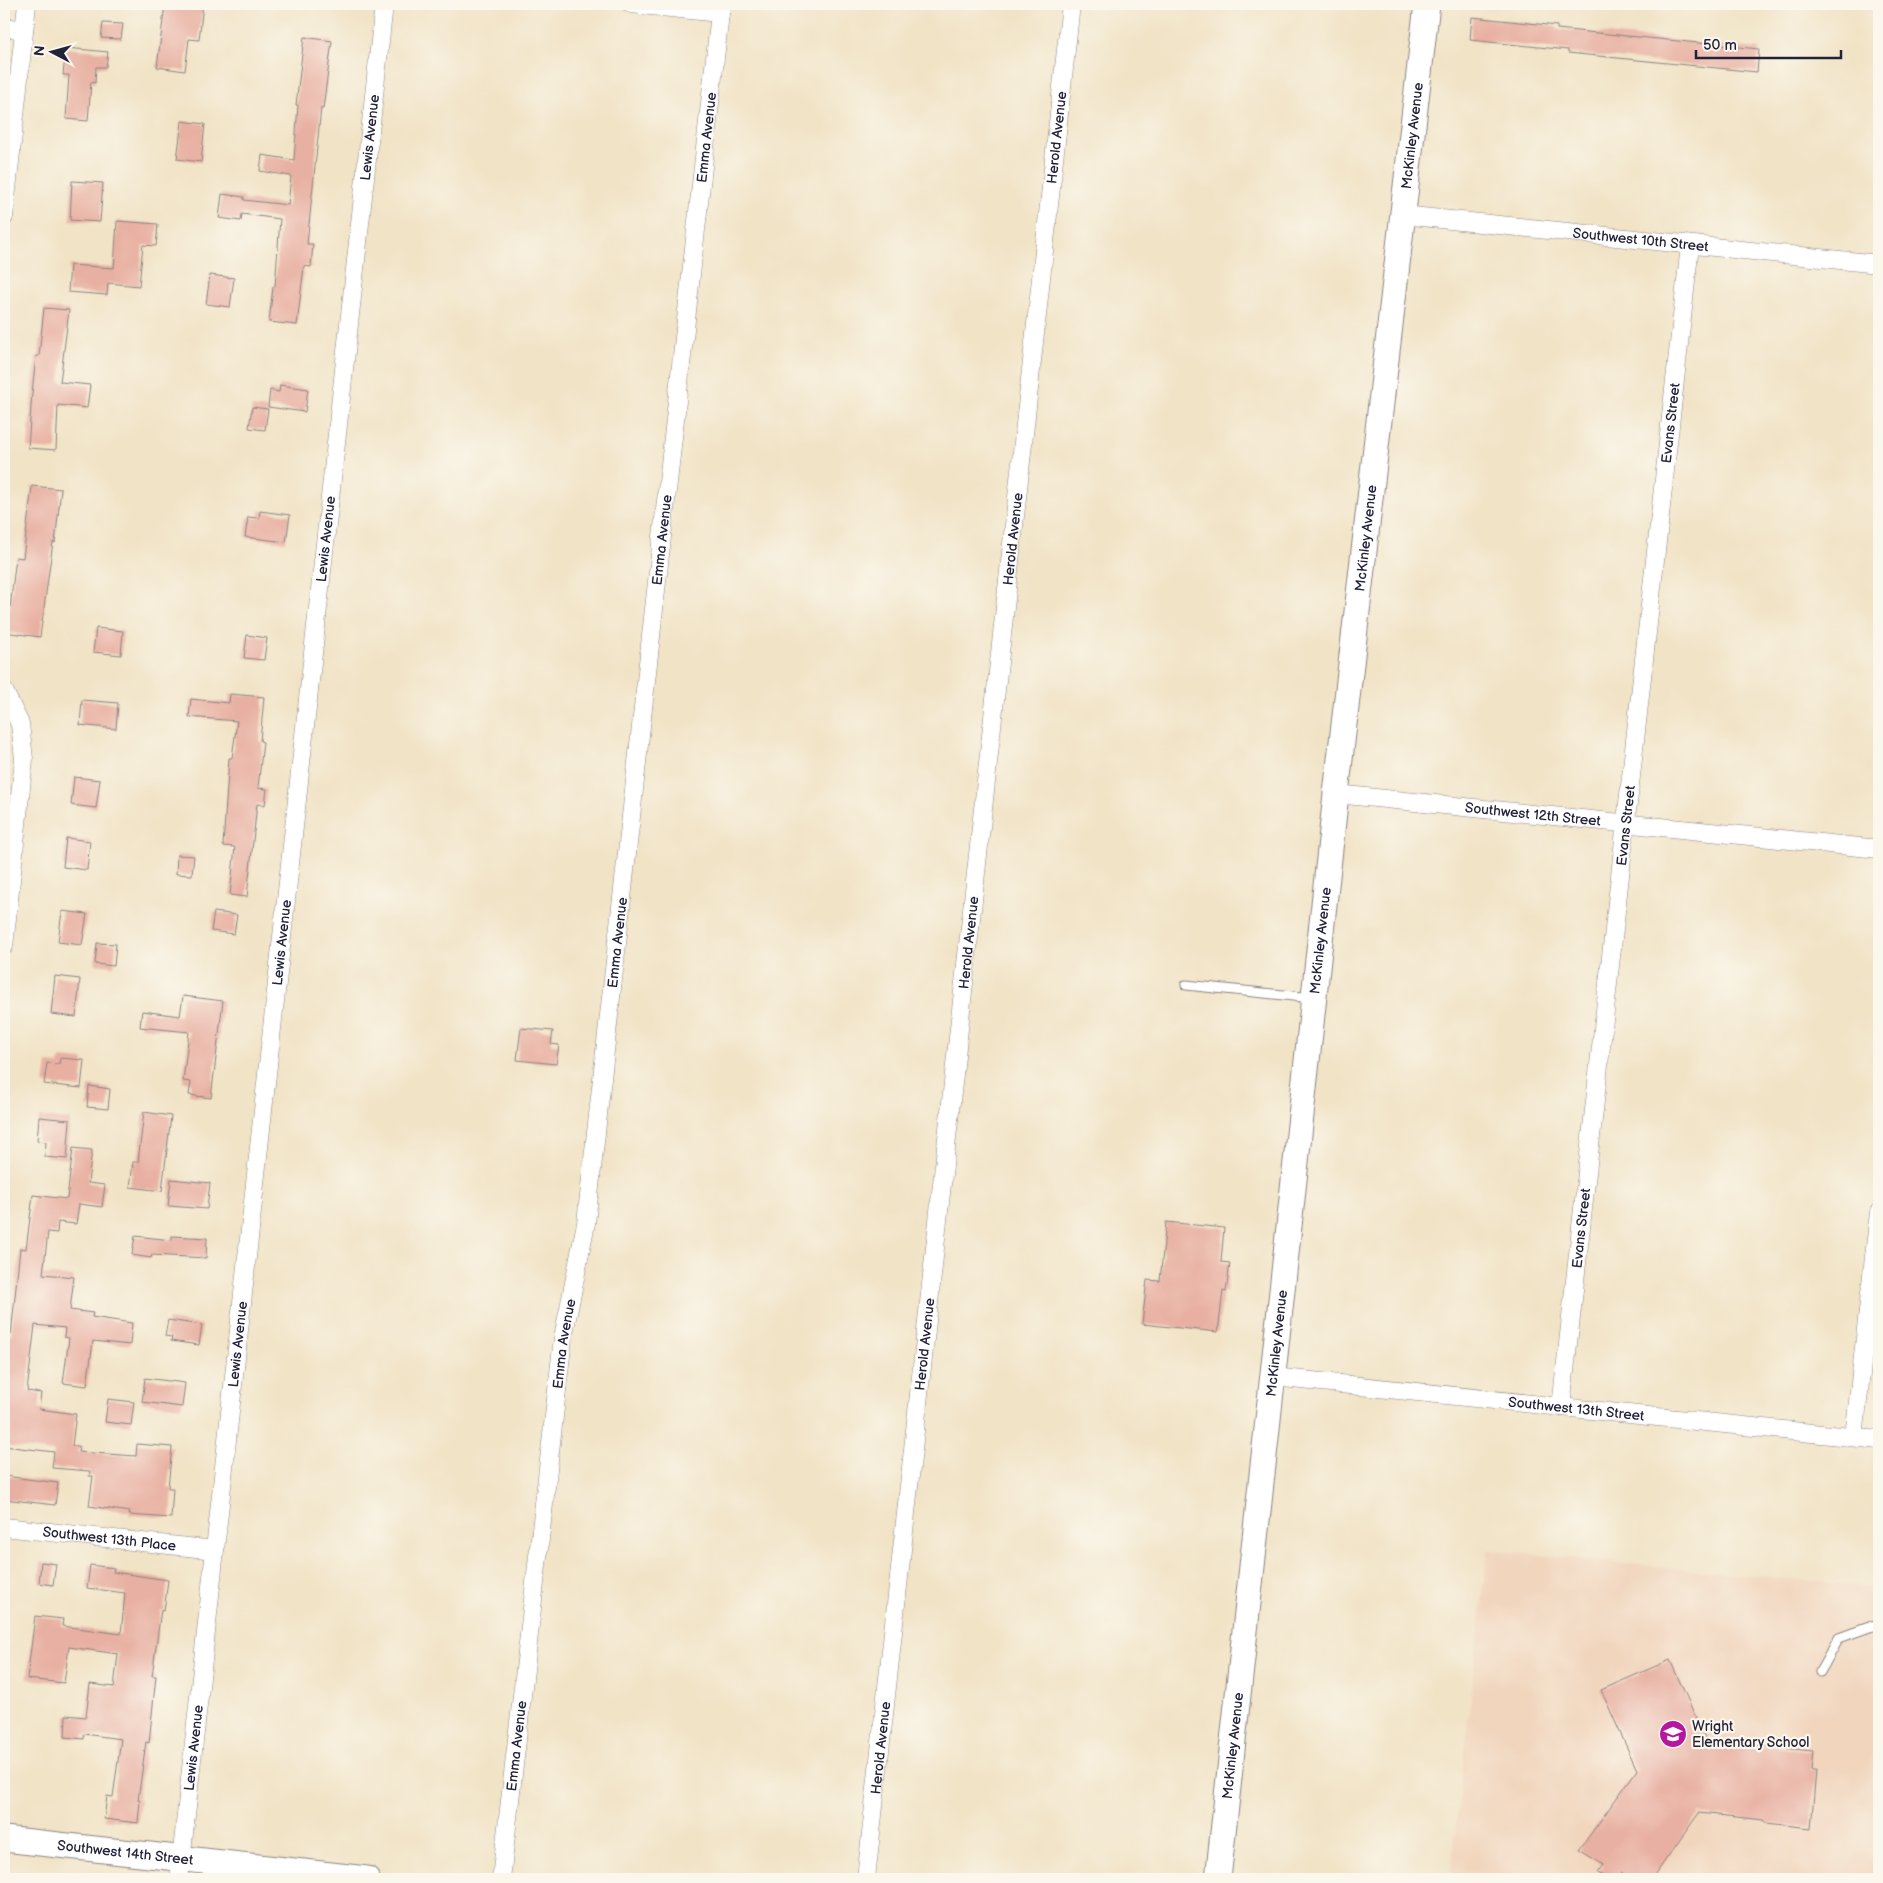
<svg xmlns="http://www.w3.org/2000/svg" width="1883" height="1883" viewBox="0 0 1883 1883" font-family="'Balsamiq Sans',sans-serif">
<rect width="100%" height="100%" fill="#fbf7ec"/>
<filter id="ink" filterUnits="userSpaceOnUse"><feTurbulence type="fractalNoise" baseFrequency=".02" numOctaves="2"/><feDisplacementMap in="SourceGraphic" scale="10" xChannelSelector="R" yChannelSelector="G"/><feConvolveMatrix kernelMatrix="1 2 1 2 8 2 1 2 1" color-interpolation-filters="sRGB"/></filter>
<filter id="wash" filterUnits="userSpaceOnUse"><feTurbulence type="fractalNoise" baseFrequency=".0096" numOctaves="4" result="noise"/><feDisplacementMap in="SourceGraphic" scale="20" xChannelSelector="R" yChannelSelector="G"/><feGaussianBlur stdDeviation="1.12" result="paint"/><feColorMatrix in="noise" values="0 0 0 0 0 0 0 0 0 0 0 0 0 0 0 0 0 1.4 0 .05"/><feComposite in="paint" operator="in"/></filter>
<g filter="url(#wash)">
<rect width="100%" height="100%" fill="#f1e3c6"/>
<!-- built -->
<path fill="#f1d5bd" d="M1488 1550 1879 1588V1879H1450Z"/>
<g id="blocks">
<!-- building -->
<path fill="#e8b0a2" d="M165 4H203L199 40 189 39 185 71 157 67Z
M1472 17 1557 26V29L1759 49 1757 72 1568 53V50L1470 40Z
M103 23 123 24 121 39 101 38Z
M304 37 332 41 323 109 321 108 307 244H313L311 267 304 266 297 325 269 322 273 287H275L280 219 242 214 241 221 219 218 222 194 244 197V200L288 205 291 176 260 171 262 155 294 160 298 105H296Z
M66 48 108 52 106 67H96L95 83 91 82 88 121 66 119 69 75H63Z
M182 121 205 124 201 162 177 159Z
M72 181 103 183 100 222 70 220Z
M117 221 158 224 156 246 143 245 139 286 108 283 107 295 68 292 70 265 114 268Z
M210 275 234 278 230 307 206 304Z
M44 308 69 310 60 382 90 385 87 408 58 405 56 450 28 448 32 393 36 356H39Z
M280 385 308 389 305 412 268 407 270 390 279 392Z
M252 407 268 409 265 430 249 428Z
M32 486 61 489 55 543 53 542 40 637 4 632V607L10 608 16 557 23 558Z
M260 511 290 515 286 542 245 537 248 517 259 518Z
M96 628 123 631 121 655 93 652Z
M247 635 267 638 264 660 244 658Z
M230 694 264 697 260 741 263 742 258 788 267 789 265 805 257 804 247 897 230 895 235 847 223 846 229 758H232L237 721 189 717 191 699 229 703Z
M82 700 118 703 116 729 80 725Z
M74 777 100 780 96 808 71 805Z
M66 838 90 841 87 870 63 867Z
M177 855 194 856 192 875 176 874Z
M62 911 87 914 82 945 58 942Z
M214 912 237 915 234 934 211 931Z
M97 943 116 944 114 966 95 964Z
M55 976 80 979 76 1017 51 1014Z
M183 996 223 1001 211 1098 189 1095 191 1082 183 1081 189 1032 140 1027 142 1011 180 1016Z
M521 1028 553 1031 551 1044 559 1045 556 1064 517 1060Z
M60 1058 84 1060 81 1088 44 1084 47 1063 59 1064Z
M89 1086 110 1089 108 1109 87 1107Z
M144 1112 171 1116 162 1191 130 1187 133 1162H138Z
M39 1117 70 1120 67 1159 45 1157 46 1142 37 1141Z
M73 1148 92 1150 88 1183 105 1185 102 1207 79 1204 76 1224 58 1222 57 1233 48 1232 43 1274 74 1277 70 1310 93 1313 92 1317 132 1323 130 1345 93 1341 87 1386 63 1383 69 1338 64 1337 65 1328 35 1325 27 1391 41 1393 39 1409 76 1414 72 1446H79L78 1452 136 1456 137 1444 172 1447 168 1488H173L171 1518 129 1515 130 1512 89 1506 93 1476H89L90 1471 52 1468 54 1452 4 1446V1364L7 1335H11L20 1248 26 1249 33 1195 67 1199Z
M171 1179 210 1183 207 1209 168 1206Z
M1166 1222 1224 1228 1221 1262 1230 1263 1226 1292 1223 1291 1218 1332 1142 1324 1147 1280 1160 1281Z
M135 1236 172 1240V1236L207 1238 206 1258 152 1255 151 1258 132 1255Z
M168 1320 202 1325 199 1345 171 1341 172 1337 165 1336Z
M145 1378 185 1383 182 1407 142 1402Z
M108 1399 134 1402 131 1425 105 1422Z
M4 1476 58 1483 55 1505 4 1499Z
M41 1562 56 1564 53 1585 39 1583Z
M90 1565 114 1568 113 1572 168 1580 164 1611 161 1610 152 1676H156L149 1743 146 1742 138 1800H140L138 1823 104 1819 107 1796 113 1797 121 1739 84 1734V1739L65 1737 66 1715 86 1717 90 1684 114 1687 118 1654 69 1647 64 1683 27 1679 35 1616 63 1619 62 1626 121 1634 125 1593 87 1588Z
M1670 1660 1706 1740 1813 1751 1811 1770H1816L1811 1828 1766 1823 1764 1820 1699 1813 1652 1879H1630L1621 1873 1617 1879H1610L1598 1873 1604 1865 1579 1850 1637 1770 1601 1690Z"/>
</g>
</g>
<g filter="url(#ink)">
<use href="#blocks" fill-opacity="0" stroke="#8a8280" stroke-width="1"/>
<g fill="none" stroke-linecap="round" stroke-linejoin="round">
<!-- lane casing -->
<g stroke="#8a8280" stroke-width="11">
<path id="lane" d="M1186 985 1312 998
M1820 1672 1839 1638 1875 1625 1879 1626"/>
</g>
<!-- street casing -->
<g stroke="#8a8280" stroke-width="19">
<g id="street">
<path d="M631 4 720 13"/>
<path d="M4 27 24 30"/>
<path id="s1" d="M1402 215 1879 264"/>
<path d="M4 217 27 4"/>
<path d="M4 691 20 724 24 759 4 946"/>
<path id="s2" d="M1336 794 1879 849"/>
<path id="s3" d="M1273 1377 1879 1440"/>
<path id="s4" d="M1561 1407 1690 245"/>
<path d="M1854 1437 1879 1212"/>
<path id="s5" d="M4 1527 215 1550"/>
<path id="s6" d="M179 1879 384 4"/>
<path id="s7" d="M501 1879 563 1338 586 1223 721 4"/>
<path id="s8" d="M866 1879 1071 4"/>
</g>
</g>
<!-- secondary casing -->
<g stroke="#8a8280" stroke-width="27">
<g id="secondary">
<path id="s9" d="M4 1839 367 1879"/>
<path id="s10" d="M1218 1879 1336 794 1427 4"/>
</g>
</g>
<!-- lane -->
<use href="#lane" stroke="#fff" stroke-width="9"/>
<!-- street -->
<use href="#street" stroke="#fff" stroke-width="18"/>
<!-- secondary -->
<use href="#secondary" stroke="#fff" stroke-width="25"/>
</g>
</g>
<!-- icons -->
<defs>
<g id="school-disc" transform="scale(1.4375)"><circle r="9.5" fill="#b5179e" stroke="#fbf7ec"/><path d="M0-5L7-2L0 1L-7-2ZM-4 1L0 2.5L4 1V4Q0 6-4 4Z" fill="#fff"/></g>
</defs>
<g fill-rule="evenodd">
<use href="#school-disc" x="1673" y="1734"/>
</g>
<g text-anchor="middle" dominant-baseline="central" stroke-width="4.5" stroke-linejoin="round" paint-order="stroke">
<!-- street labels -->
<g font-size="14" fill="#22223b" stroke="#fbf7ec">
<text stroke="none"><textPath href="#s6" startOffset="1752">Lewis Avenue</textPath></text>
<text stroke="none"><textPath href="#s8" startOffset="1752">Herold Avenue</textPath></text>
<text stroke="none"><textPath href="#s10" startOffset="1754">McKinley Avenue</textPath></text>
<text stroke="none"><textPath href="#s7" startOffset="1754">Emma Avenue</textPath></text>
<text stroke="none"><textPath href="#s1" startOffset="240">Southwest 10th Street</textPath></text>
<text stroke="none"><textPath href="#s4" startOffset="990">Evans Street</textPath></text>
<text stroke="none"><textPath href="#s6" startOffset="1348">Lewis Avenue</textPath></text>
<text stroke="none"><textPath href="#s8" startOffset="1348">Herold Avenue</textPath></text>
<text stroke="none"><textPath href="#s10" startOffset="1349">McKinley Avenue</textPath></text>
<text stroke="none"><textPath href="#s7" startOffset="1349">Emma Avenue</textPath></text>
<text stroke="none"><textPath href="#s2" startOffset="198">Southwest 12th Street</textPath></text>
<text stroke="none"><textPath href="#s4" startOffset="585">Evans Street</textPath></text>
<text stroke="none"><textPath href="#s6" startOffset="942">Lewis Avenue</textPath></text>
<text stroke="none"><textPath href="#s10" startOffset="944">McKinley Avenue</textPath></text>
<text stroke="none"><textPath href="#s7" startOffset="944">Emma Avenue</textPath></text>
<text stroke="none"><textPath href="#s8" startOffset="942">Herold Avenue</textPath></text>
<text stroke="none"><textPath href="#s4" startOffset="180">Evans Street</textPath></text>
<text stroke="none"><textPath href="#s6" startOffset="538">Lewis Avenue</textPath></text>
<text stroke="none"><textPath href="#s7" startOffset="539">Emma Avenue</textPath></text>
<text stroke="none"><textPath href="#s8" startOffset="538">Herold Avenue</textPath></text>
<text stroke="none"><textPath href="#s10" startOffset="539">McKinley Avenue</textPath></text>
<text stroke="none"><textPath href="#s3" startOffset="305">Southwest 13th Street</textPath></text>
<text stroke="none"><textPath href="#s5" startOffset="106">Southwest 13th Place</textPath></text>
<text stroke="none"><textPath href="#s7" startOffset="134">Emma Avenue</textPath></text>
<text stroke="none"><textPath href="#s10" startOffset="134">McKinley Avenue</textPath></text>
<text stroke="none"><textPath href="#s6" startOffset="132">Lewis Avenue</textPath></text>
<text stroke="none"><textPath href="#s8" startOffset="132">Herold Avenue</textPath></text>
<text stroke="none"><textPath href="#s9" startOffset="122">Southwest 14th Street</textPath></text>
</g>
<!-- poi labels -->
<g font-size="14" fill="#22223b" stroke="#fbf7ec" text-anchor="start">
<text x="1692" y="1726">Wright<tspan x="1692" dy="16">Elementary School</tspan></text>
</g>
</g>
<!-- margin -->
<rect width="1883" height="1883" fill="none" stroke="#fbf7ec" stroke-width="20"/>
<!-- north arrow -->
<g transform="translate(52 52) rotate(276)" stroke="#fbf7ec" stroke-width="4" paint-order="stroke">
<path d="M0-4L9 19L0 12L-9 19Z" fill="#22223b"/>
<text y="-8" font-size="14" font-weight="bold" text-anchor="middle" fill="#22223b">N</text>
</g>
<!-- scale -->
<path d="M1696 50v8h145v-8" fill="none" stroke="#22223b" stroke-width="2.5"/>
<text x="1703" y="50" font-size="15" fill="#22223b" stroke="#fbf7ec" stroke-width="4" paint-order="stroke">50 m</text>
</svg>
